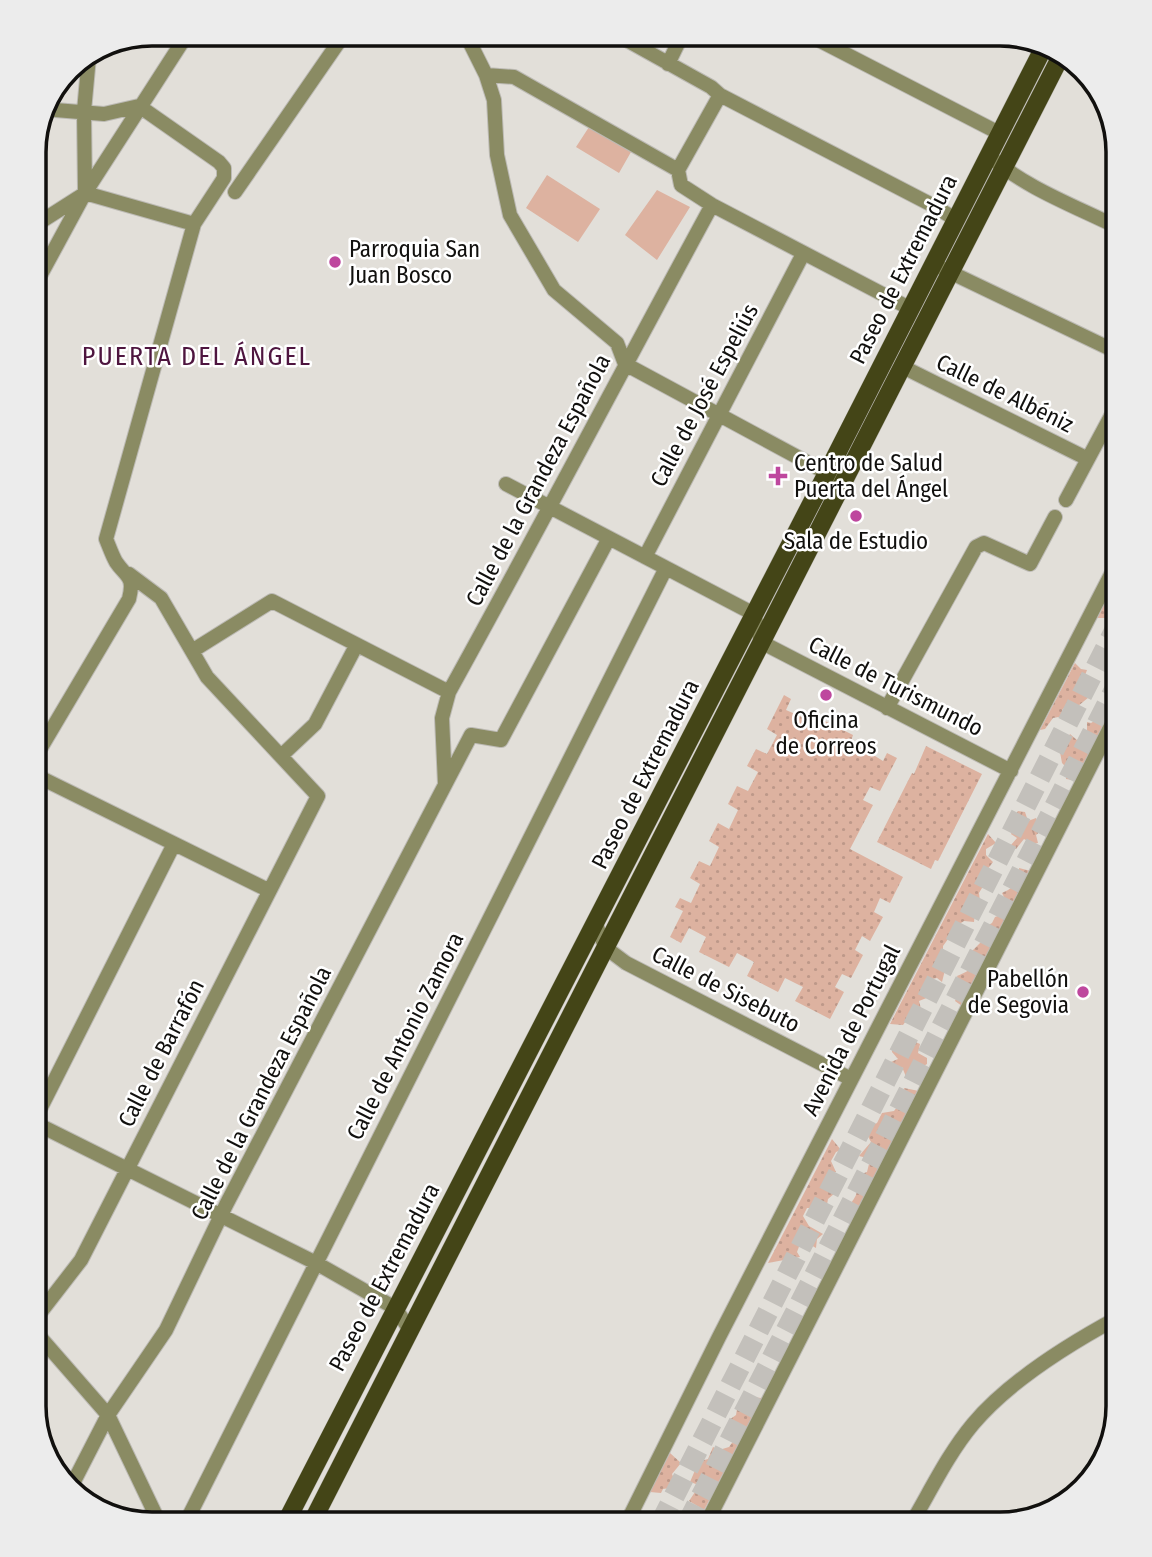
<svg xmlns="http://www.w3.org/2000/svg" width="1152" height="1557" viewBox="0 0 1152 1557" font-family="'Fira Sans Condensed',sans-serif">
<defs>
<pattern id="grass-tufts" width="24" height="20" patternUnits="userSpaceOnUse" patternTransform="scale(1.75)"><rect width="24" height="20" fill="#ddb2a0"/><path d="M3 7l-1-3M5 7V3M7 7l1-3M15 17l-1-3M17 17v-4M19 17l1-3" fill="none" stroke="#bd9889"/></pattern>
<pattern id="park-dots" width="8" height="8" patternUnits="userSpaceOnUse" patternTransform="scale(1.75)"><rect width="8" height="8" fill="#ddb2a0"/><path d="M2 2h.1M6 6h.1" fill="none" stroke="#bd9889" stroke-width="1.8" stroke-linecap="round"/></pattern>
</defs>
<rect width="100%" height="100%" fill="#e2dfd9"/>
<!-- grass -->
<path fill="url(#grass-tufts)" d="M1018 811 1025 812 1028 821 1036 818 1039 825 1037 828 1041 831 1036 835 1038 843 1033 844 1024 839 1016 849H1013L1011 845 1017 838 1011 834 1013 830 1018 828 1012 820Z
M911 1040 920 1044 918 1053 927 1058V1064L922 1067 913 1066 915 1075 911 1080 907 1079 902 1067 892 1075H889L886 1072 891 1062 898 1059 892 1052V1045L901 1049Z"/>
<!-- park -->
<path fill="url(#park-dots)" d="M1119 576 1117 622 1107 618H1097Z
M1075 663 1081 669 1087 670 1084 678 1094 693 1078 706 1065 707 1062 710 1064 716 1053 718 1045 729 1040 730Z
M784 695 791 699 786 710 820 725 823 720 853 735 851 741 883 761 887 753 897 758 880 791 870 787 863 800 873 805 850 849 903 877 890 903 880 898 874 912 883 917 870 941 862 936 855 950 863 955 851 978 842 974 835 987 844 992 830 1019 795 1001 803 987 785 978 778 992 747 976 754 962 737 953 729 967 699 952 706 937 689 928 681 943 670 937 683 911 675 907 680 898 691 903 700 884 690 878 699 861 710 866 719 847 709 841 718 823 729 829 738 810 728 804 737 786 748 791 758 772 747 766 756 749 767 754 777 735 767 729Z
M1103 706 1114 707 1076 784 1073 780 1066 779 1067 768 1062 763 1060 752 1056 749 1066 742 1070 734 1077 740 1087 735V722L1091 723 1101 717Z
M926 746 982 774 938 861 935 860 931 869 877 842 912 773 914 774Z
M988 834 996 843 986 849V855L993 862 987 870 989 886 982 888 979 893 981 910 975 912 974 922 964 921 958 925 957 936 951 935 943 946V952L954 959 946 966 942 982 937 978 928 980 929 997 919 1001 921 1009 912 1013 903 1025 890 1024Z
M1019 868 1031 871 962 1006 955 1001 961 987 957 976C967 972 973 969 977 958L972 951 984 939 982 929 992 923 995 917 1003 914 1006 901 1002 893C1014 888 1020 881 1019 868Z
M904 1088 919 1091 859 1207 851 1203C858 1195 860 1185 853 1177L867 1172 869 1164 867 1158 859 1156 871 1142 864 1129 877 1123 882 1113 894 1111 897 1107 896 1098 903 1096Z
M832 1139 841 1150 836 1152 831 1161 836 1172 827 1174 824 1184 827 1189 835 1193 828 1199 826 1210 819 1208H807L803 1216 809 1226 823 1234 817 1239 816 1248 809 1244H800L797 1252 800 1257 768 1263Z
M749 1397 762 1398 702 1514 699 1507 689 1501 697 1489 696 1484 690 1482 696 1468 694 1463 708 1459 713 1447 719 1450 729 1447 734 1440 729 1420 736 1415 737 1409 741 1410 746 1406Z
M670 1453 681 1463 672 1474 677 1487 663 1489 661 1493 650 1492Z"/>
<!-- pitch -->
<path fill="#ddb2a0" d="M589 127 631 152 619 173 576 147Z
M547 175 600 209 578 242 526 208Z
M657 190 690 207 657 260 625 235Z"/>
<g fill="none" stroke-linecap="round" stroke-linejoin="round">
<!-- motorway-tunnel -->
<path stroke="#c3c0bb" stroke-width="21" stroke-dasharray="21 10" stroke-linecap="butt" d="M660 1524 1119 622
M687 1524 1119 681"/>
<!-- minor casing -->
<g stroke="#bcbab4" stroke-width="16">
<path id="minor" d="M465 33 486 75 494 100 497 155 510 215 554 290 617 343 625 364
M614 33 711 87 720 95 934 206 955 219
M805 33 999 133
M668 64 683 33
M486 75 514 77 678 170 681 185 712 205 911 309
M43 109 104 114 139 106
M988 155C1025 188 1075 206 1119 228
M678 170 720 95
M85 192 84 111 89 57
M235 192 345 33
M85 193 194 224
M34 226 81 196
M933 264 1119 353
M34 287 85 193 188 33
M625 364 827 473 835 480
M901 366 1088 459
M506 484 754 614 761 642 1011 771
M1066 500 1119 401
M645 557 803 254
M192 651 272 601 449 692
M887 708 976 547 984 543 1030 564 1055 517
M281 756 315 724 356 646
M33 761 129 599C135 576 126 577 116 562 112 555 109 546 106 539L194 224 224 178V168L219 162 139 106
M33 774 268 890
M445 784 442 718 449 692C538 531 624 367 712 205
M595 923 606 948 626 963 851 1079
M33 1122 316 1263 395 1308 410 1330
M33 1123 174 844
M33 1322 81 1260 318 796 207 677 161 598 129 574
M33 1329 108 1415 160 1524
M71 1487 108 1415 166 1330 226 1205 471 735 501 740 609 538
M185 1524 666 568
M626 1524 719 1337 1119 559
M706 1524 1119 710
M911 1524C931 1490 948 1454 973 1424 1010 1380 1069 1344 1119 1317"/>
</g>
<!-- primary casing -->
<g stroke="#bcbab4" stroke-width="19">
<path id="primary" d="M285 1524 827 473 1045 45
M311 1524 1063 52"/>
</g>
<!-- minor -->
<use href="#minor" stroke="#8a8b63" stroke-width="14"/>
<!-- primary -->
<use href="#primary" stroke="#444517" stroke-width="18"/>
</g>
<!-- markers -->
<g fill="#be479e" stroke="#fff" stroke-width="2.5">
<circle cx="335" cy="262" r="7"/>
<path d="M774.5 465.5h7v7h7v7h-7v7h-7v-7h-7v-7h7z"/>
<circle cx="856" cy="516" r="7"/>
<circle cx="826" cy="695" r="7"/>
<circle cx="1083" cy="992" r="7"/>
</g>
<g text-anchor="middle" dominant-baseline="central" stroke-width="5" stroke-linejoin="round" paint-order="stroke">
<!-- poi labels -->
<g font-size="23" fill="#11100e" stroke="#fff" text-anchor="start">
<text x="349" y="249">Parroquia San<tspan x="349" dy="26">Juan Bosco</tspan></text>
<text x="794" y="463">Centro de Salud<tspan x="794" dy="26">Puerta del Ángel</tspan></text>
<text x="856" y="541" text-anchor="middle">Sala de Estudio</text>
<text x="826" y="720" text-anchor="middle">Oficina<tspan x="826" dy="26">de Correos</tspan></text>
<text x="1069" y="979" text-anchor="end">Pabellón<tspan x="1069" dy="26">de Segovia</tspan></text>
</g>
<!-- street labels -->
<g font-size="23" fill="#11100e" stroke="#fff">
<text transform="translate(903 269) rotate(-63)">Paseo de Extremadura</text>
<text transform="translate(1005 393) rotate(26)">Calle de Albéniz</text>
<text transform="translate(704 395) rotate(-62)">Calle de José Espeliús</text>
<text transform="translate(538 480) rotate(-62)">Calle de la Grandeza Española</text>
<text transform="translate(896 686) rotate(27)">Calle de Turismundo</text>
<text transform="translate(645 774) rotate(-63)">Paseo de Extremadura</text>
<text transform="translate(726 989) rotate(27)">Calle de Sisebuto</text>
<text transform="translate(851 1030) rotate(-63)">Avenida de Portugal</text>
<text transform="translate(405 1036) rotate(-63)">Calle de Antonio Zamora</text>
<text transform="translate(161 1053) rotate(-63)">Calle de Barrafón</text>
<text transform="translate(261 1093) rotate(-63)">Calle de la Grandeza Española</text>
<text transform="translate(384 1277) rotate(-62)">Paseo de Extremadura</text>
</g>
<!-- quarter labels -->
<g font-size="26" letter-spacing="2" fill="#4e153f" stroke="#fff">
<text x="197" y="356">PUERTA DEL ÁNGEL</text>
</g>
</g>
<!-- crop -->
<path d="M0 0H1152V1557H0ZM152 46H1000A106 106 0 0 1 1106 152V1406A106 106 0 0 1 1000 1512H152A106 106 0 0 1 46 1406V152A106 106 0 0 1 152 46Z" fill="#ececec" fill-rule="evenodd"/>
<path fill="none" stroke="#11100e" stroke-width="3.5" d="M152 46H1000A106 106 0 0 1 1106 152V1406A106 106 0 0 1 1000 1512H152A106 106 0 0 1 46 1406V152A106 106 0 0 1 152 46Z"/>
</svg>
